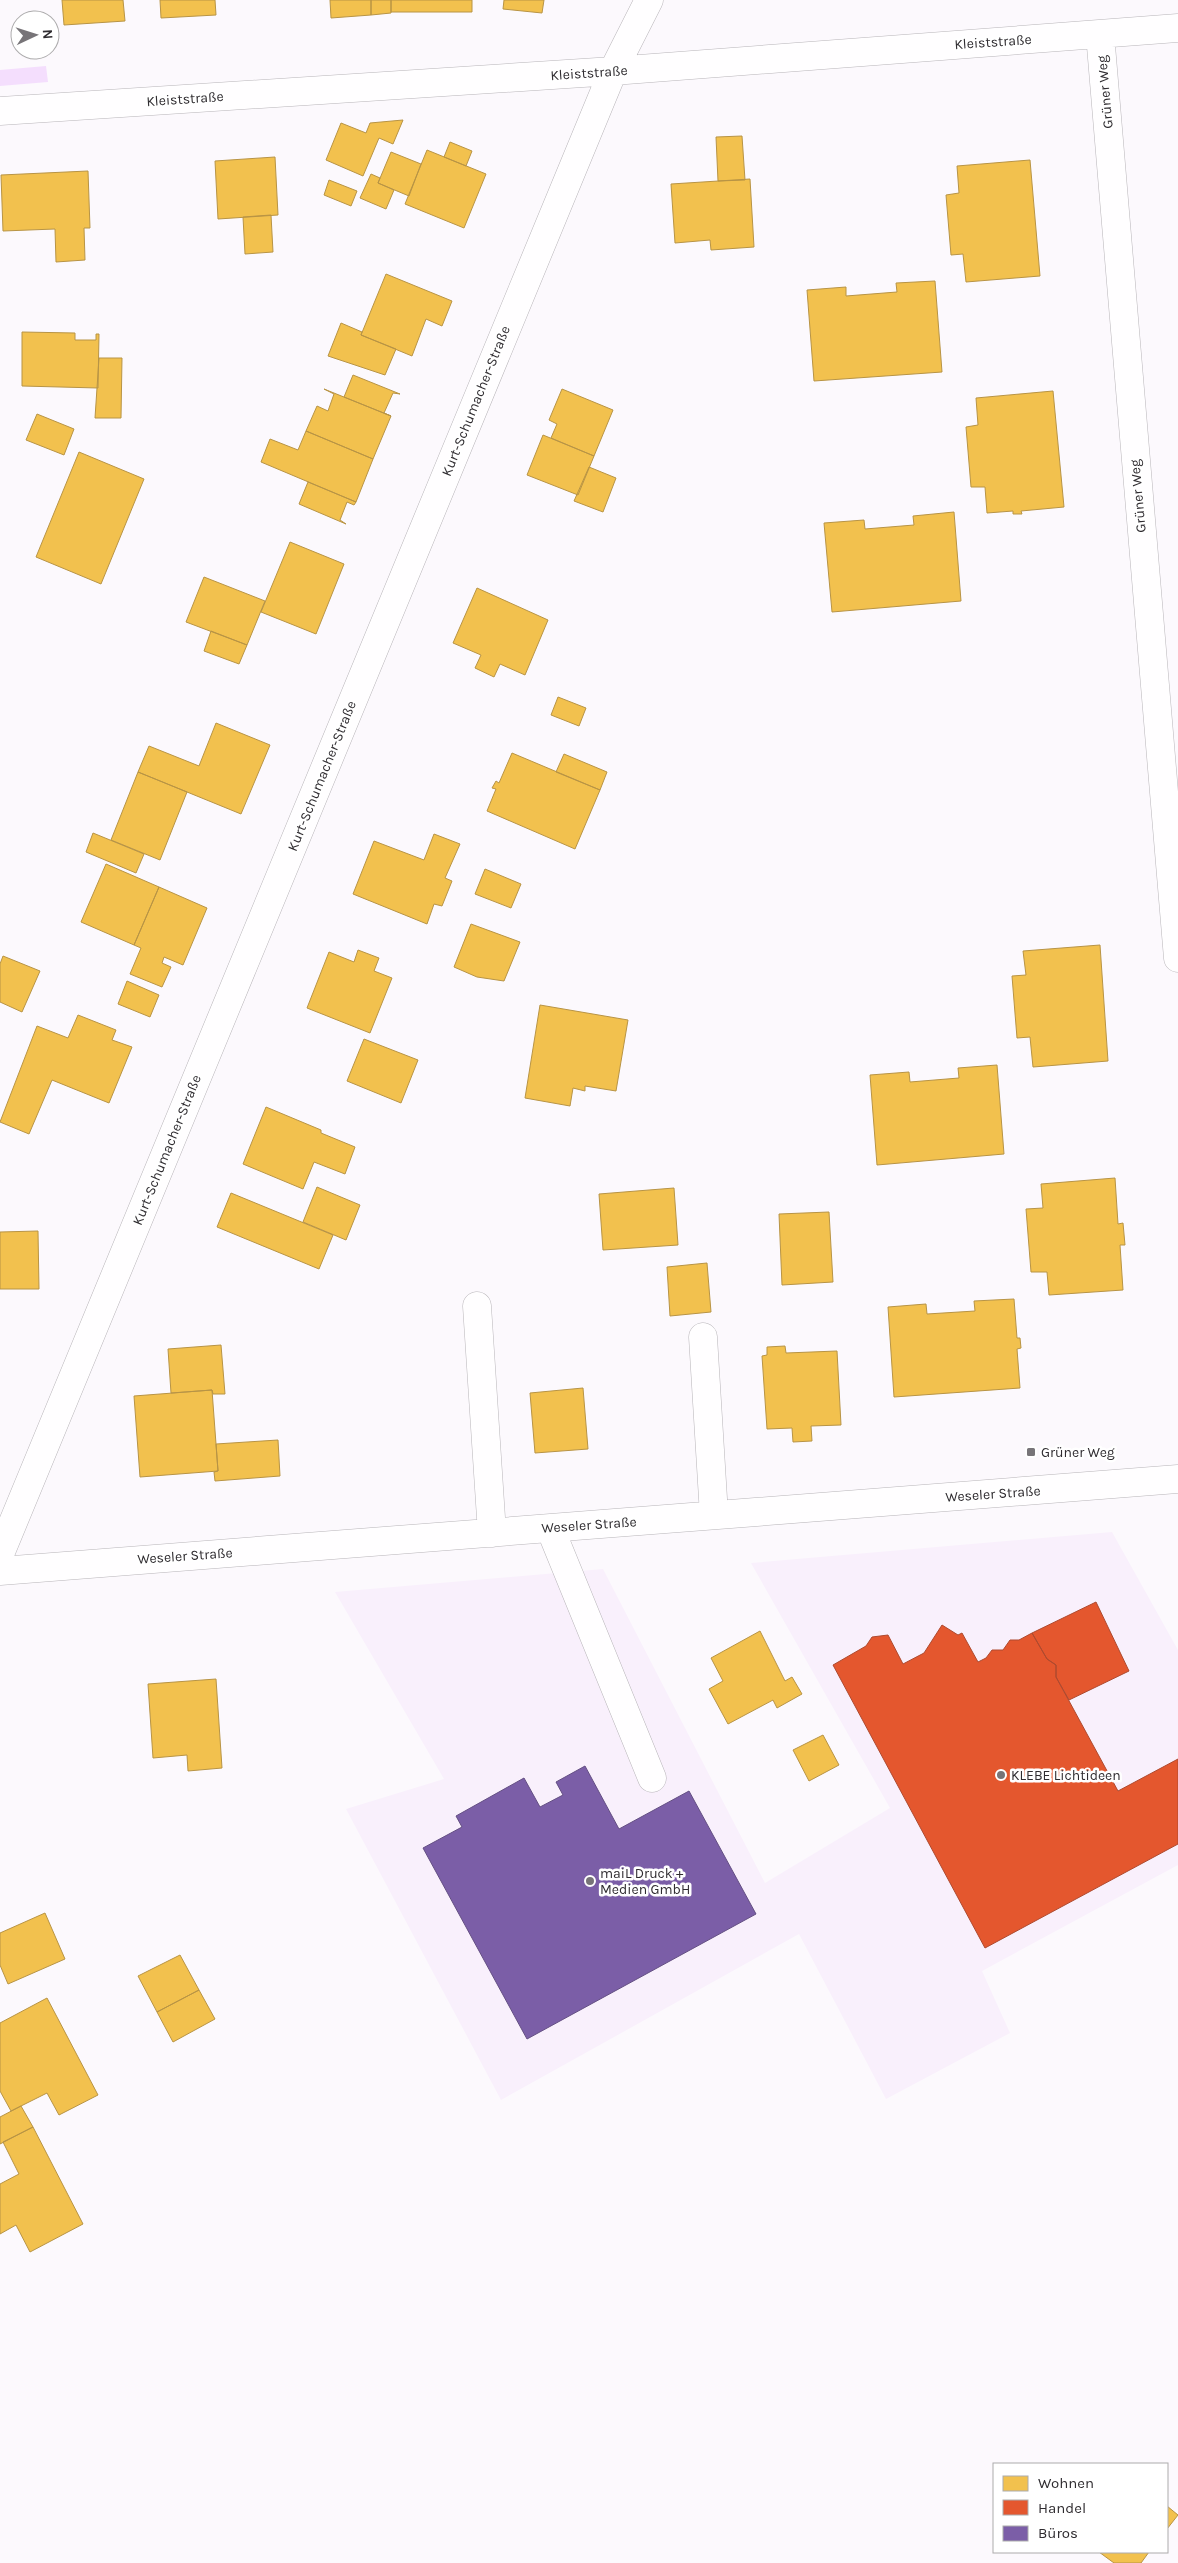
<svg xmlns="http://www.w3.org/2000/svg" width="1178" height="2563" viewBox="0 0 1178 2563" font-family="Karla,sans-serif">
<rect width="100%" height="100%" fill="#fcf9fd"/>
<!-- built -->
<path fill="#f9f0fc" d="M1112 1532 1178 1650V1865L982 1971 1010 2033 886 2099 799 1934 501 2100 346 1809 444 1779 335 1592 603 1569 765 1883 890 1808 751 1563Z"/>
<!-- green -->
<path fill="#f4defd" d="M46 66 48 82 0 86V70Z"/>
<!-- homes -->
<path fill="#f2c14e" stroke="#b89445" d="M62 0H123L125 21 64 25Z
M160 0H215L216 15 161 18Z
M330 0H371V15L331 18Z
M371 0H391V13L371 15Z
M391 0H472V12H391Z
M504 0H544L542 13 503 9Z
M403 120 393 144 379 138 363 176 326 160 341 123 366 133 370 123Z
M742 136 745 180 718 181 716 137Z
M450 142 472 151 466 166 444 157Z
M427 150 486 174 464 228 405 204Z
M391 152 421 164 409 196 378 183Z
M275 157 278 215 218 219 215 161Z
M1030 160 1040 276 966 282 963 254 951 255 946 195 959 193 957 166Z
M88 171 90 228H84L85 260 56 262 55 229 3 231 1 175Z
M371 174 380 178 378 183 394 190 386 209 360 198Z
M750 179 754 247 711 250 710 240 675 243 671 184Z
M329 180 357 191 351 206 324 195Z
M271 215 273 252 245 254 243 217Z
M386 274 452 301 442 326 426 319 412 356 361 335Z
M935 281 942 372 814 381 807 290 846 287V296L897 292 896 283Z
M341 323 362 332 361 335 396 349 385 375 328 356Z
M22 332 75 333V340H96V334H99L98 388 22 386Z
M99 358H122L121 418H95Z
M353 375 400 394 393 393 384 413 391 416 344 397Z
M324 389 391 416 373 459 306 431 317 406 328 411 334 394Z
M562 389 613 410 594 456 551 438 557 424 549 420Z
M1053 391 1064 507 1021 511 1022 514H1013V511L987 513 985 487H971L966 427 978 425 976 398Z
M37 414 74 429 64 455 26 440Z
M306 431 373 459 356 502 261 462 270 439 298 450Z
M543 435 594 456 578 495 527 475Z
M79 452 144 479 101 584 36 557Z
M589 467 616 478 603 512 574 501Z
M308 482 356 502 354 505 347 502 340 520 346 524 299 504Z
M954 512 961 601 832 612 824 523 864 520 865 529 914 525 913 516Z
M290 542 344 564 316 634 261 612Z
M204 577 265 601 247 645 186 622Z
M477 588 548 620 525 675 500 664 494 677 475 668 481 655 453 643Z
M211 631 247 645 239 664 204 651Z
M558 697 586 708 579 726 551 715Z
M216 723 270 745 241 814 138 772 149 746 199 766Z
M512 753 600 790 575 849 487 811 496 789 492 788 496 781 499 783Z
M564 754 607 772 600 790 556 772Z
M138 772 187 792 160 860 111 840Z
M93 833 144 854 136 873 86 852Z
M434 834 460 844 445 878 452 881 442 906 434 904 427 924 353 894 374 841 424 860Z
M106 864 159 887 134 945 81 922Z
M485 869 521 884 511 908 475 894Z
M159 887 207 908 183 965 164 957 162 963 171 967 162 987 130 974 141 948 134 945Z
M471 924 520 942 504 981 477 977 454 967Z
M1100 945 1108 1061 1033 1067 1030 1037 1017 1038 1012 976 1026 975 1023 951Z
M358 950 379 958 374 971 392 978 370 1033 307 1008 329 952 354 962Z
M3 956 40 971 22 1012 0 1002V964Z
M127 981 159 995 150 1017 118 1004Z
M540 1005 628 1020 616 1091 585 1086V1091L573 1088 570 1106 525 1098Z
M78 1015 116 1030 112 1040 132 1047 109 1103 52 1080 29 1134 0 1122 37 1026 68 1038Z
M364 1039 418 1060 401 1103 347 1081Z
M997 1065 1004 1154 877 1165 870 1075 909 1072 910 1082 959 1078 958 1068Z
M266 1107 321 1130V1133L355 1147 345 1174 314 1162 303 1189 243 1164Z
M1115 1178 1118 1224 1123 1223 1125 1245H1120L1123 1290 1049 1295 1047 1272H1031L1026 1209 1043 1208 1041 1184Z
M317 1187 360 1205 346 1240 303 1222Z
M674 1188 678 1245 603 1250 599 1194Z
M231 1193 333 1235 319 1269 217 1227Z
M829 1212 833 1282 782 1285 779 1214Z
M38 1231 39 1289H0V1232Z
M707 1263 711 1312 670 1316 667 1267Z
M1014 1299 1017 1338H1020L1021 1348 1017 1349 1020 1388 894 1397 888 1307 926 1304 927 1314 975 1311 974 1301Z
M221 1345 225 1394H213L212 1390 171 1393 168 1349Z
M785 1346 786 1353 837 1351 841 1425 811 1426 812 1441 793 1442 792 1428 767 1429 762 1356 767 1355V1347Z
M583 1388 588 1449 535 1453 530 1393Z
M212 1390 218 1471 140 1477 134 1396Z
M278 1440 280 1476 215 1481 214 1472 218 1471 216 1444Z
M760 1631 785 1681 792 1677 802 1694 777 1708 773 1700 728 1724 709 1689 723 1681 711 1658Z
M216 1679 222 1768 188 1771 187 1755 153 1758 148 1684Z
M823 1735 839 1765 809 1781 793 1750Z
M45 1913 65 1959 8 1984 0 1965V1933Z
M180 1955 199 1990 157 2012 138 1976Z
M199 1990 215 2019 173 2042 157 2012Z
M47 1998 98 2095 59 2115 47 2093 11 2111 0 2091V2023Z
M21 2106 33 2127 0 2144V2117Z
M33 2127 83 2224 30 2252 16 2225 0 2234V2184L19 2174 3 2142Z
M1167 2506 1178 2515 1167 2529Z
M1099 2552H1149L1141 2563H1114Z"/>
<!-- shops -->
<path fill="#e4572e" stroke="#ae4a2f" d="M1096 1602 1129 1671 1069 1700 1056 1677V1665L1047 1659 1032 1633Z
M942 1625 958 1635 962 1633 978 1662 986 1658 992 1650H1003L1010 1640H1019L1032 1633 1047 1659 1056 1665V1677L1118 1791 1178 1759V1844L985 1948 833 1665 866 1646 872 1637 888 1635 903 1664 924 1653Z"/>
<!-- offices -->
<path fill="#7b5ea7" stroke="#644f83" d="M585 1766 619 1829 689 1791 756 1914 527 2039 423 1848 462 1827 456 1816 524 1778 540 1807 563 1795 556 1782Z"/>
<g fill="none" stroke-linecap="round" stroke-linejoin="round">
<!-- minor casing -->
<g stroke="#b8b5b9" stroke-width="29">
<path id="minor" d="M1100 34 1178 958
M0 111 613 71 1178 28
M477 1306 492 1533
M703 1337 714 1515
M550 1528 652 1778
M0 1554 613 71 649 0
M0 1571 1178 1479"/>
</g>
<!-- minor -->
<use href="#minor" stroke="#fffeff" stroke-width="28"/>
</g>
<!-- markers -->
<g fill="#777478" stroke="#fff" stroke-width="2">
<rect x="1026" y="1447" width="10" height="10" rx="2.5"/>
<circle cx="1001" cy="1775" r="5"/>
<circle cx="590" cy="1881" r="5"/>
</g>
<g text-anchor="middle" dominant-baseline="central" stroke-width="5" stroke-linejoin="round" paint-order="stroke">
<!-- street labels -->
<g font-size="14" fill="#2f2c30" stroke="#fff">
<text transform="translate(993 42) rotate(-4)">Kleiststraße</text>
<text transform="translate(589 73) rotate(-4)">Kleiststraße</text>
<text transform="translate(1105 92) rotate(-95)">Grüner Weg</text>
<text transform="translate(185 99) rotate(-4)">Kleiststraße</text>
<text transform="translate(476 401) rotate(-68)">Kurt-Schumacher-Straße</text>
<text transform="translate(1138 496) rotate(-95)">Grüner Weg</text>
<text transform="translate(322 776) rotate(-68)">Kurt-Schumacher-Straße</text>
<text transform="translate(167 1150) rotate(-68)">Kurt-Schumacher-Straße</text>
<text transform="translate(993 1494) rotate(-4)">Weseler Straße</text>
<text transform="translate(589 1525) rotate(-4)">Weseler Straße</text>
<text transform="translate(185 1556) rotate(-4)">Weseler Straße</text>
</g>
<!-- poi labels -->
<g font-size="14" fill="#2f2c30" stroke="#fff" text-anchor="start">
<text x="1041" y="1452">Grüner Weg</text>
<text x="1011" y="1775">KLEBE Lichtideen</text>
<text x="600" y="1873">maiL Druck +<tspan x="600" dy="16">Medien GmbH</tspan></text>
</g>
</g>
<!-- legend -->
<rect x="993" y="2463" width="175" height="90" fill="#ffffff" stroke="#acabac"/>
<rect x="1003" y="2476" width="25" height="15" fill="#f2c14e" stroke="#acabac"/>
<text x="1038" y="2488" font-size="15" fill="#2f2c30">Wohnen</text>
<rect x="1003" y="2500" width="25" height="15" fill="#e4572e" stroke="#acabac"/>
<text x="1038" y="2513" font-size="15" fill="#2f2c30">Handel</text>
<rect x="1003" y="2526" width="25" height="15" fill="#7b5ea7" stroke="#acabac"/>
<text x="1038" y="2538" font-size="15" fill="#2f2c30">Büros</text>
<!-- north arrow -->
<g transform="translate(35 35) rotate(86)"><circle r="24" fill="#ffffff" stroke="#acabac"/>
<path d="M0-4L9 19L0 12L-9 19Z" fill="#777478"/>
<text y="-8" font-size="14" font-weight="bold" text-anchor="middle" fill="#2f2c30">N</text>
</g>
</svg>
